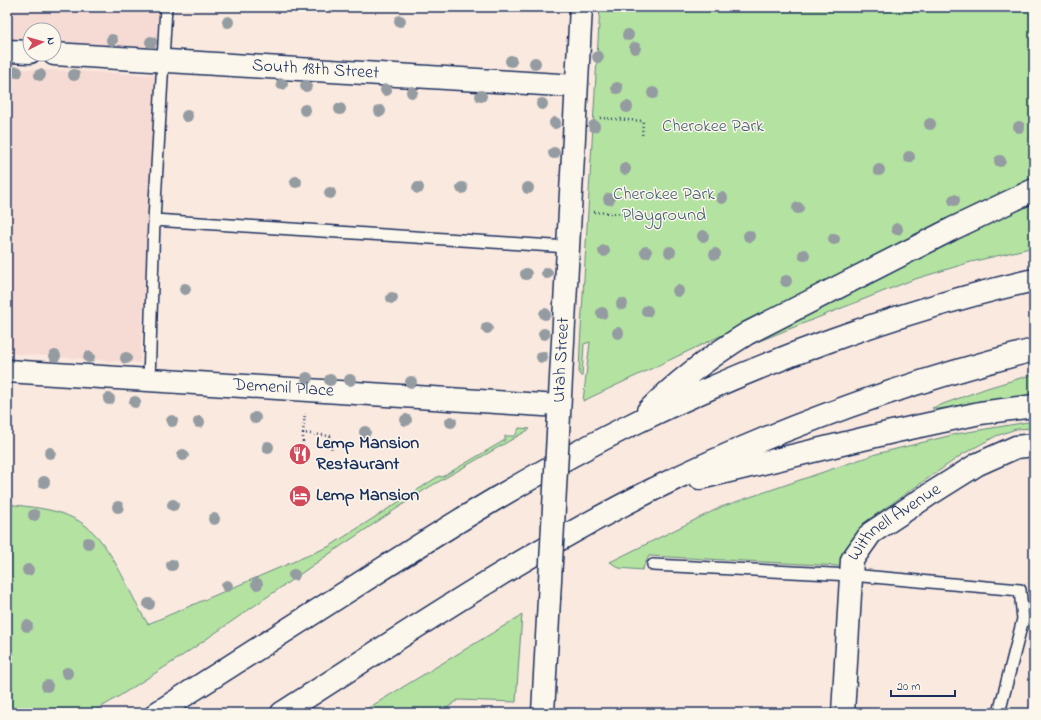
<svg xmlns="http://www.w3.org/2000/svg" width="1041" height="720" viewBox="0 0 1041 720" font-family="'Indie Flower',sans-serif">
<rect width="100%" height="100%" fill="#fae9df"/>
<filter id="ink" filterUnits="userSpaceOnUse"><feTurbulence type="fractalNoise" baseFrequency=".025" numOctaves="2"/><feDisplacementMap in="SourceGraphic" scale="8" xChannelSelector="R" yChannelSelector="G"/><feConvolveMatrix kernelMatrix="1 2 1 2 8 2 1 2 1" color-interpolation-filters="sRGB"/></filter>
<g filter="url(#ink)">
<!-- built -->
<path fill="#f6dbd4" d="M7 7H166L163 60 54 54V30H30V52L7 51Z
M7 68 156 75 140 363 7 353Z"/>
<!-- green -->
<path fill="#b3e2a1" stroke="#678880" d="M600 7H1034V180L811 293 583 401 590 342 584 344 582 377 579 374 580 346Z
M1034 202V247L971 262 912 280 752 344 750 341Z
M1034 374V397L938 409H933L932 408 987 388Z
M1034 421V428L1016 429 996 436 963 454 868 520 849 545 840 566 649 556 642 570 619 568 610 562 721 507 876 454 956 434Z
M519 428 530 429 426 489 332 552 179 658 110 702 90 713H7V504C29 507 53 508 73 518 110 534 127 592 148 624L330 546 439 476 442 477 505 440V436H515Z
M522 615 516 702 458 700 440 713H360Z"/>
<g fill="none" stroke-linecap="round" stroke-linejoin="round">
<!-- service casing -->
<g stroke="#1b2f5e" stroke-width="14">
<path id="service" d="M154 220 568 247
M149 381 154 220 166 7
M653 565 851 575 1020 590 1023 619 999 713"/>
</g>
<!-- minor casing -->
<g stroke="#1b2f5e" stroke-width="25">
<g id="minor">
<path d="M7 51 30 52"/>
<path id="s1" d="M54 54 576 86"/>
<path id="s2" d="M7 371 559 406"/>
<path id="s3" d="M559 415 581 7"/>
<path d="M543 713 549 599"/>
<path id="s4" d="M843 713 852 560 871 533 927 496 978 464 1016 447 1034 445"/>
</g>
</g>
<!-- motorway casing -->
<g stroke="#1b2f5e" stroke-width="25">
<path id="motorway" d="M648 411C678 380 711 356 748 333L952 229 1034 190
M700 478 892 432 980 413 1034 406
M157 713C226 669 296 624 365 580 454 523 544 467 639 421 761 362 901 310 1034 280
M282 713C404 635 525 553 654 489 775 429 903 383 1034 350"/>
</g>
<!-- path -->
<path stroke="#1b2f5e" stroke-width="2.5" stroke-dasharray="1 3" stroke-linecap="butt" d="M600 118 643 121 642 137
M594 212 642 215
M303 433 305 413
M303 446V433L330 436 332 443 331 450"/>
<!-- service -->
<use href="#service" stroke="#fbf7ec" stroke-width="11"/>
<!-- minor -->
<use href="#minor" stroke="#fbf7ec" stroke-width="22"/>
<!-- motorway -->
<use href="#motorway" stroke="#fbf7ec" stroke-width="22"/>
<!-- minor-bridge casing -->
<g stroke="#1b2f5e" stroke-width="25" stroke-linecap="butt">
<path id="minor-bridge" d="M549 599 559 415"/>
</g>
<!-- minor-bridge -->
<use href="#minor-bridge" stroke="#fbf7ec" stroke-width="22"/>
</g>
<!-- trees -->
<g fill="#949ba1">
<circle cx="400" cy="21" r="6"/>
<circle cx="228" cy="22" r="6"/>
<circle cx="628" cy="35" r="6"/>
<circle cx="112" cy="40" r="6"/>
<circle cx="151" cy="42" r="6"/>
<circle cx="635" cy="48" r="6"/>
<circle cx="598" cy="57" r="6"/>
<circle cx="511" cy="61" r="6"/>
<circle cx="535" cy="63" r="6"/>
<circle cx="17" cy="72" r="6"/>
<circle cx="40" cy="75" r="6"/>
<circle cx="74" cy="75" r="6"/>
<circle cx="282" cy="84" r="6"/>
<circle cx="306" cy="86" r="6"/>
<circle cx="617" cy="88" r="6"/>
<circle cx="386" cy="90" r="6"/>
<circle cx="412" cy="92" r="6"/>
<circle cx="653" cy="93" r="6"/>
<circle cx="481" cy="96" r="6"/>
<circle cx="542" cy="104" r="6"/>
<circle cx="627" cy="107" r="6"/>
<circle cx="340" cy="109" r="6"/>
<circle cx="305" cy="110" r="6"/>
<circle cx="380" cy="111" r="6"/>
<circle cx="187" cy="116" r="6"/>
<circle cx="555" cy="123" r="6"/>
<circle cx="930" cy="124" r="6"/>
<circle cx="594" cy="126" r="6"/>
<circle cx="1019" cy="127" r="6"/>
<circle cx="554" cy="153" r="6"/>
<circle cx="909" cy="157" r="6"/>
<circle cx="1000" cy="161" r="6"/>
<circle cx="625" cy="169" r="6"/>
<circle cx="879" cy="170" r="6"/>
<circle cx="296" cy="182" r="6"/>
<circle cx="418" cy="188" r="6"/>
<circle cx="462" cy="188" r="6"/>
<circle cx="528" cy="188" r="6"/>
<circle cx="330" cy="193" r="6"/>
<circle cx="722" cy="198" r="6"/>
<circle cx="609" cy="199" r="6"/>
<circle cx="954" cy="200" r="6"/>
<circle cx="798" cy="208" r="6"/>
<circle cx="897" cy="229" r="6"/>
<circle cx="703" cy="236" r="6"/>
<circle cx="749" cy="236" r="6"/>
<circle cx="834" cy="239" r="6"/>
<circle cx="604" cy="251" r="6"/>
<circle cx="646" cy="252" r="6"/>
<circle cx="670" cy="252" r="6"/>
<circle cx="715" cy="254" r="6"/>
<circle cx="804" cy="255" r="6"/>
<circle cx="547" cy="273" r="6"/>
<circle cx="526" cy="274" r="6"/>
<circle cx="786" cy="281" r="6"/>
<circle cx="185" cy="289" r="6"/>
<circle cx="678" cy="291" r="6"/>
<circle cx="392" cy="298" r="6"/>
<circle cx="622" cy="304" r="6"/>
<circle cx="647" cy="311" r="6"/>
<circle cx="602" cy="313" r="6"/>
<circle cx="545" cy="314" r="6"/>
<circle cx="487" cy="328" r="6"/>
<circle cx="618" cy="333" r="6"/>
<circle cx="544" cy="334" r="6"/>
<circle cx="55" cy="356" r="6"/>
<circle cx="89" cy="357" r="6"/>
<circle cx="542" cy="357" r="6"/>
<circle cx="126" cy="358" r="6"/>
<circle cx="307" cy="378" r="6"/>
<circle cx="330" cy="380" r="6"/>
<circle cx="350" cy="380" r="6"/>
<circle cx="411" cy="382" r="6"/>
<circle cx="109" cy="399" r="6"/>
<circle cx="135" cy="402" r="6"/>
<circle cx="255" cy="418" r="6"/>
<circle cx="406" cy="420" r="6"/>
<circle cx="172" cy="421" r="6"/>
<circle cx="199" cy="422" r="6"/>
<circle cx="451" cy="422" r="6"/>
<circle cx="365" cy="432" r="6"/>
<circle cx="268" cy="447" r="6"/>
<circle cx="50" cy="453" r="6"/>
<circle cx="183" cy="455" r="6"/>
<circle cx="44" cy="482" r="6"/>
<circle cx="173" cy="505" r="6"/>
<circle cx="118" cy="507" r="6"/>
<circle cx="34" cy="515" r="6"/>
<circle cx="214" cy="519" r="6"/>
<circle cx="88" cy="543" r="6"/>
<circle cx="172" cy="565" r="6"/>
<circle cx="28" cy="570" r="6"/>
<circle cx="294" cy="575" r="6"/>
<circle cx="257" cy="584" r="6"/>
<circle cx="227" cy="586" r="6"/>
<circle cx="149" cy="604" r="6"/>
<circle cx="27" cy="626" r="6"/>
<circle cx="67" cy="673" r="6"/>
<circle cx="47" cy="686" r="6"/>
</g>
</g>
<!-- icons -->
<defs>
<g id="restaurant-disc" transform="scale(1.15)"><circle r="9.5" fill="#d1495b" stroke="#fbf7ec"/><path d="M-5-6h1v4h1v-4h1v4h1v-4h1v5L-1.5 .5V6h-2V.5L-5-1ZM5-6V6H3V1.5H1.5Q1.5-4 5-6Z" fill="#fff"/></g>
<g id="hotel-disc" transform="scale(1.15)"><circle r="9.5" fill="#d1495b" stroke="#fbf7ec"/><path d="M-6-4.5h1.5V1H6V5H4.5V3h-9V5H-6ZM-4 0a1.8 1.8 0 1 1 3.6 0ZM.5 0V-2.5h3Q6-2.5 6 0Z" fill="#fff"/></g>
</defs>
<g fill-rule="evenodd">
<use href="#restaurant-disc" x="300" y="454"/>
<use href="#hotel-disc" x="300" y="496"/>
</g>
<g text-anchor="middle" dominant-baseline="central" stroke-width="3" stroke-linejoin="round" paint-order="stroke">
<!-- street labels -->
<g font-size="18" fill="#1b2f5e" stroke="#fbf7ec">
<text stroke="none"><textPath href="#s1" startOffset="262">South 18th Street</textPath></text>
<text stroke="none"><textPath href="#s3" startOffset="55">Utah Street</textPath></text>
<text stroke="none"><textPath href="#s2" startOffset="277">Demenil Place</textPath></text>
<text stroke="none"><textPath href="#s4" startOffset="211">Withnell Avenue</textPath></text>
</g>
<!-- park labels -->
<g font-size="18" fill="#415c6f" stroke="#fbf7ec">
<text x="713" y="127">Cherokee Park</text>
<text x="664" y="195">Cherokee Park<tspan x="664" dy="21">Playground</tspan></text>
</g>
<!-- poi labels -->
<g font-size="18" font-weight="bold" fill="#1b2f5e" stroke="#fbf7ec" text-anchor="start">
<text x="316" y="444">Lemp Mansion<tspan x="316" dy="21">Restaurant</tspan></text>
<text x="316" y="496">Lemp Mansion</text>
</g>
</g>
<!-- margin -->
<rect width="1041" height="720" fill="none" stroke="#fbf7ec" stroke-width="24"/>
<rect x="12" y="12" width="1017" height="696" fill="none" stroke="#1b2f5e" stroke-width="1.5" filter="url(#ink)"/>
<!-- north arrow -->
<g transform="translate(42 42) rotate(84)"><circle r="19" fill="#fbf7ec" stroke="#a1a7b3"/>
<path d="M0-3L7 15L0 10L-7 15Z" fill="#d1495b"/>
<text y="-6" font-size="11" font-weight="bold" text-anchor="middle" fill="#1b2f5e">N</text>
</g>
<!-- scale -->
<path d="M891 690v6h64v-6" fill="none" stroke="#1b2f5e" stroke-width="2"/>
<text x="897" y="690" font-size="12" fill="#1b2f5e" stroke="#fbf7ec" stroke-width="3" paint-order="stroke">20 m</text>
</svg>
